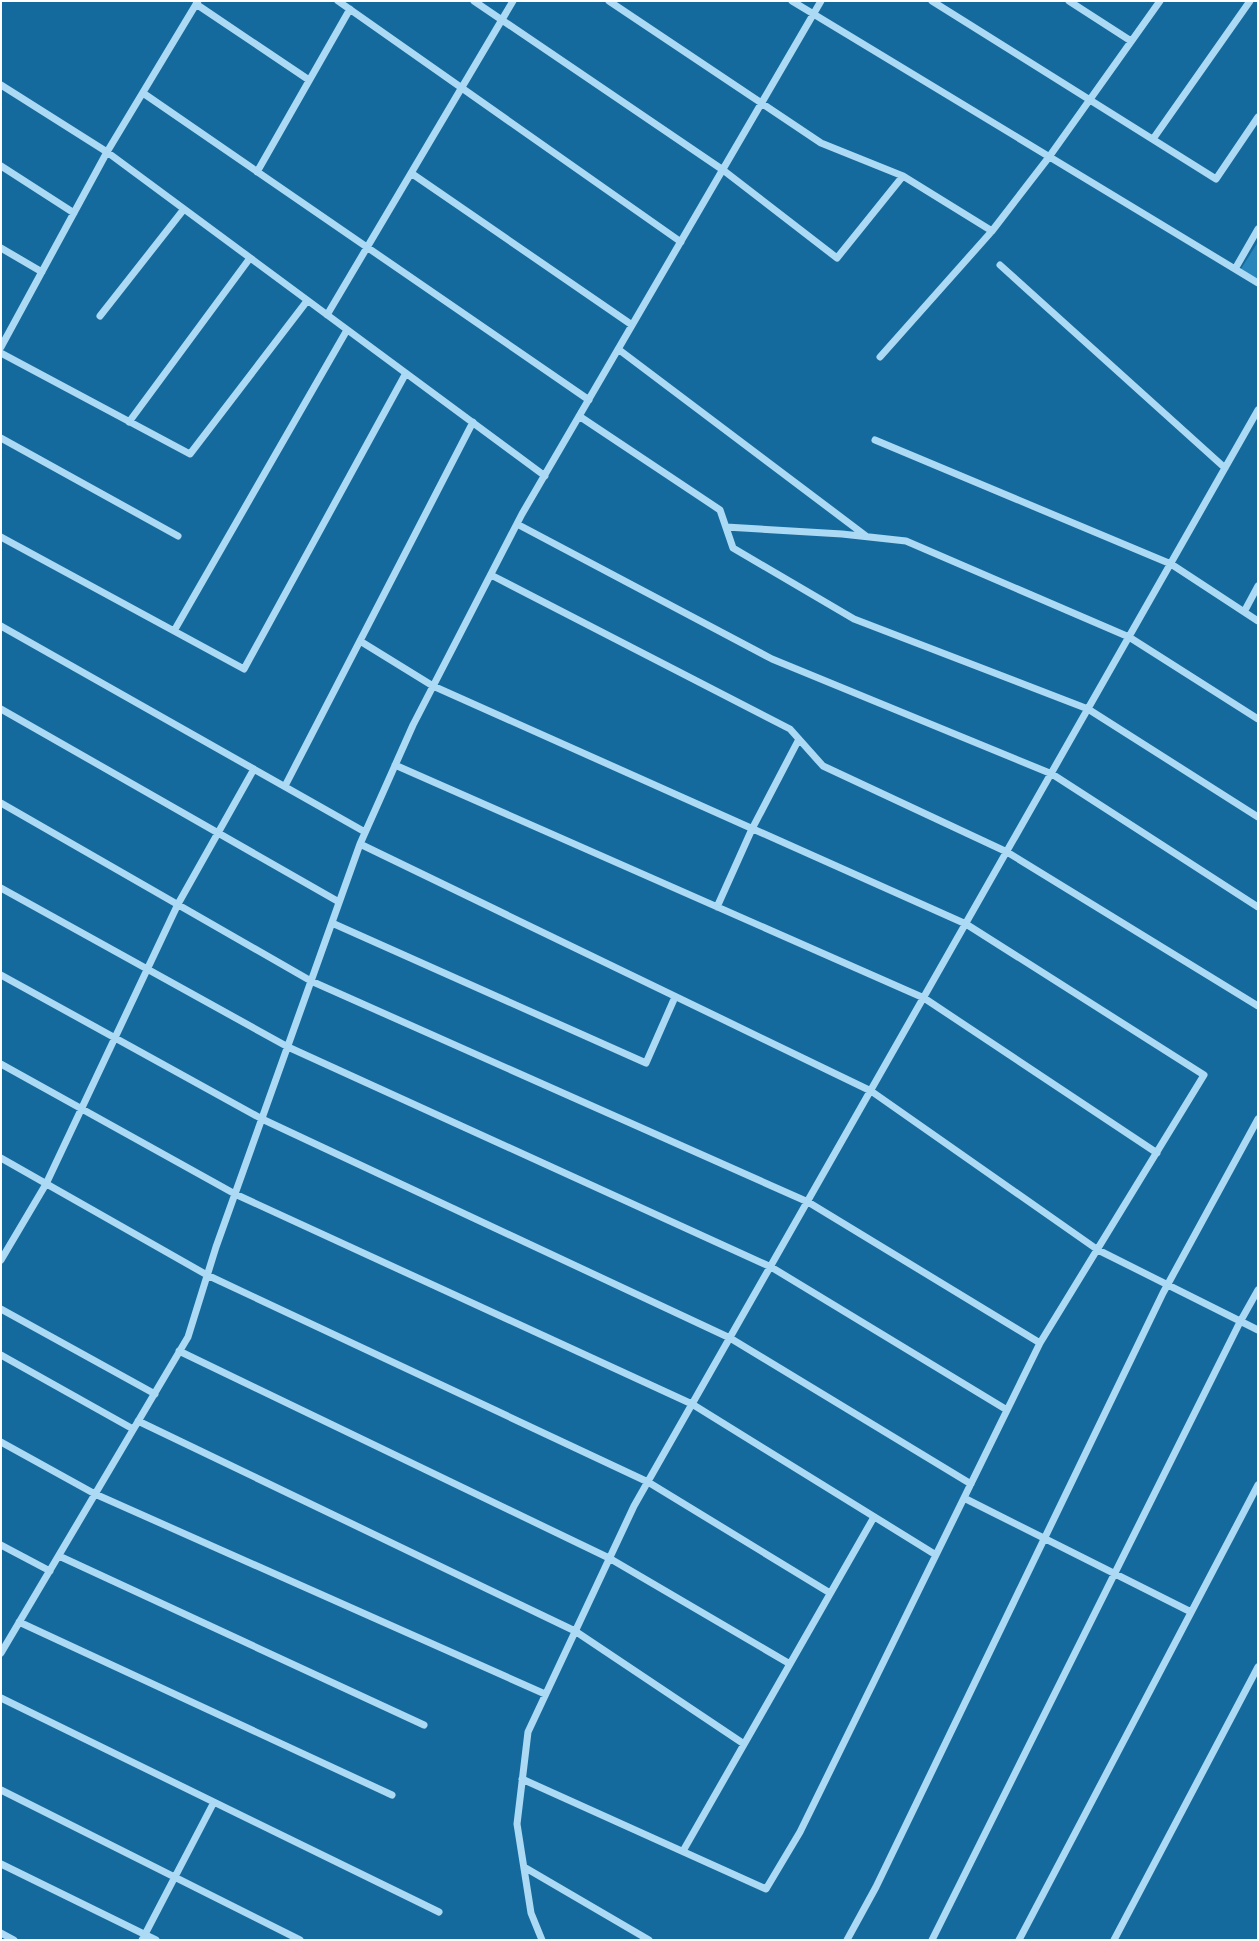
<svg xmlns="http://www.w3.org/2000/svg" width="1259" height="1941" viewBox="0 0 1259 1941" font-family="Lato,sans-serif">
<rect width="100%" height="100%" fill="#156a9d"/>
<!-- green -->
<path fill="#2986bb" d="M1258 242V284L1239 272Z"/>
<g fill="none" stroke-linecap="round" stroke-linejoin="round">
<!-- minor -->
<path stroke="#acd9f3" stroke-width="7" d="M338 1 681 242
M474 1 723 170 837 258 903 176
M609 1 821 143 903 176 992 231 1049 157 1160 1
M792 1 1258 283
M932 1 1216 179 1258 117
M1069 1 1131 41
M196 4 309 80
M1 85 107 152 545 476
M143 93 589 400
M1153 139 1250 1
M1 166 74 213
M257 172 350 9
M411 173 632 325
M1 248 42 272
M1000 265 1225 468
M1235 269 1258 229
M327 315 513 1
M100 316 184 209
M1 347 107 152 198 1
M618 349 866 536
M1 353 190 454 307 301
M880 357 992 231
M579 416 720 510 733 548 854 619 1088 709 1258 817
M129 422 250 258
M1 438 178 536
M875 440 1171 564 1258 621
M517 524 772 659 1052 774 1258 907
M726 527 842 534 906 541 1129 637 1258 719
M1 537 244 669 406 373
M491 575 790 729 823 766 1007 852 1258 1006
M1244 612 1258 586
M1 626 365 832
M174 631 347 330
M360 641 433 686 966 924 1204 1075 1040 1343 800 1832 766 1889 522 1779
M1 709 339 902
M395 765 924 998 1157 1153
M285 786 473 422
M1 803 311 981 808 1202 1040 1343
M360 844 871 1091 1098 1250 1258 1330
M1 888 288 1047 771 1267 1007 1410
M717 907 752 829 799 739
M332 923 646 1063 675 997
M1 975 262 1119 730 1338 971 1484
M1 1064 235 1194 692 1404 936 1555
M1 1158 207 1275 648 1482 830 1593
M1 1260 46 1184 178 904 254 769
M1 1309 155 1394
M179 1351 609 1558 790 1664
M1 1355 133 1429
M138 1421 575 1631 744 1744
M1 1442 95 1494 545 1694
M964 1498 1191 1612
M1 1545 50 1571
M59 1556 424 1725
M19 1622 392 1795
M1 1653 188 1337 216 1247 360 844 413 725 522 514 821 1
M1 1698 439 1912
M1 1790 300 1940
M683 1851 874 1517
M1 1864 156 1940
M524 1867 649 1940
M1 1933 14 1940
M142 1940 214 1802
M542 1940 531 1913 517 1824 528 1732 634 1506 1258 410
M847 1940 876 1887 1163 1293 1258 1119
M932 1940 1240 1322 1258 1290
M1019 1940 1258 1485
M1114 1940 1258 1667"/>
</g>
<!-- border -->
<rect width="1259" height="1941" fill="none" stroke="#ffffff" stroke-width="4"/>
</svg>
